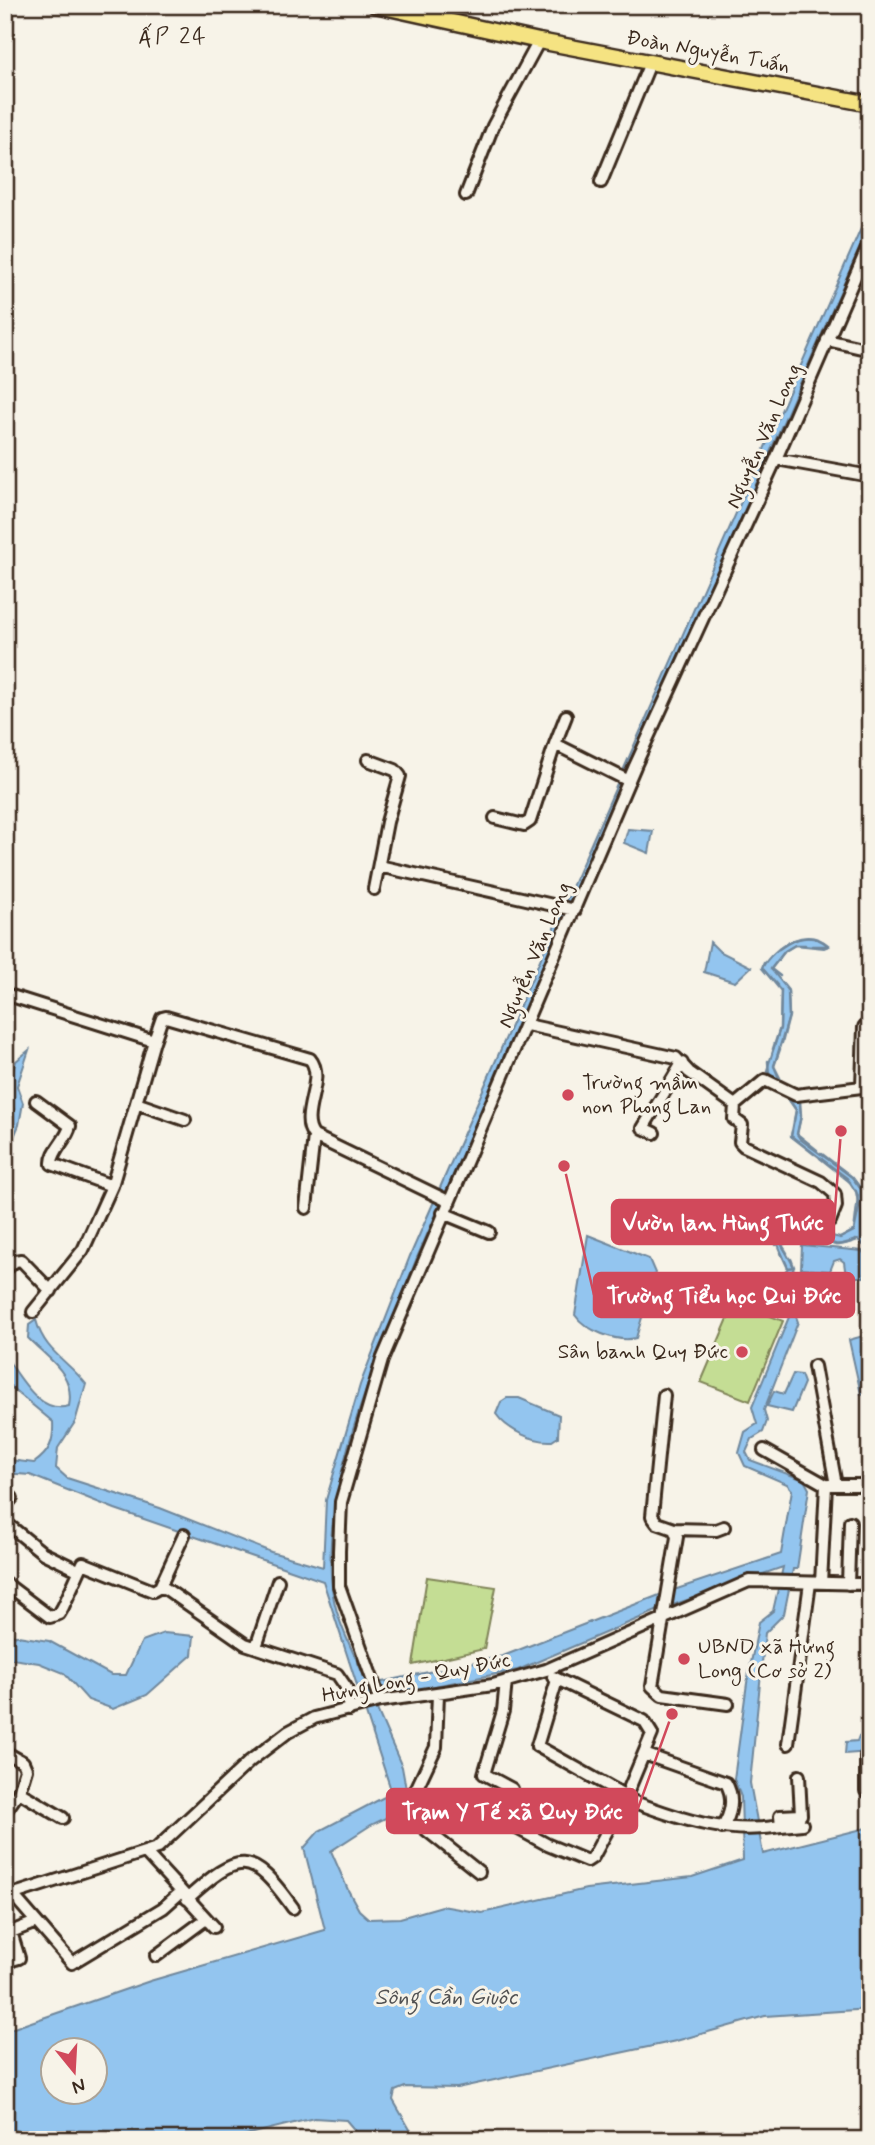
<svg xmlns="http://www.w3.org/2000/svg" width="875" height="2145" viewBox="0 0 875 2145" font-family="Mynerve,sans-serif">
<rect width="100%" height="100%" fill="#f7f3e8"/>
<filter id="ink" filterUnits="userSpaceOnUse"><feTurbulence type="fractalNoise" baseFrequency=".0143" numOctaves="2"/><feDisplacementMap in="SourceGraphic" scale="14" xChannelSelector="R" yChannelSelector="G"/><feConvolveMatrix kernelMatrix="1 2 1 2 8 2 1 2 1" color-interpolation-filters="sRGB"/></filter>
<g filter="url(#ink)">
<!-- green -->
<path fill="#c4dd94" stroke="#808459" stroke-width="2" d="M735 1302 783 1321 750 1401 701 1382Z
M427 1577 496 1587 484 1649 413 1665Z"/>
<!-- water -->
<path fill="#93c5ef" stroke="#70879b" stroke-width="2" fill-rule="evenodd" d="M870 208V224L416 1260C379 1356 317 1491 333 1595 338 1625 356 1657 368 1685L503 1656 662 1594 781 1554 792 1490 787 1484 745 1466 739 1453 745 1432 757 1424 752 1407 789 1317 786 1311 765 1297V1292L773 1275 783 1274 788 1268 777 1242 814 1223 824 1234 840 1238 854 1230 858 1195 847 1178 791 1136 796 1110 767 1070 780 1028 781 991 762 968C774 946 807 926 829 946L824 948 795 945 785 951 771 969 788 990 789 1016 774 1066 779 1079 799 1098 801 1116 797 1134 800 1139 852 1177 861 1189 863 1231 870 1238V1250L858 1240C825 1252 834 1242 813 1227L782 1245 794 1267 790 1277 777 1280 774 1296 793 1308 798 1322 764 1410 767 1421 763 1432 752 1439 746 1452 750 1460 804 1480 809 1489 797 1569H793L784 1614 765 1633 750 1783 763 1854 870 1827V2009L765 2016 676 2041 457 2088 405 2087 395 2091 393 2100 416 2140H363L346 2120 314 2118 226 2140H5V2031L150 1981 325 1930 304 1848 319 1831 392 1793 323 1581 115 1509 30 1475 5 1473V1463L10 1460 34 1463C50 1452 54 1441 53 1422L6 1383 5 1356C20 1376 39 1415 69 1406 75 1373 49 1360 28 1338L29 1325 36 1320C44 1351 67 1360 86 1384L75 1422 58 1448 56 1468 67 1478 160 1508 271 1552 323 1567 326 1500 360 1385 410 1256ZM783 1567 773 1611 759 1622 747 1683 734 1779 741 1797 743 1860 692 1877 586 1889 482 1913 442 1906 400 1918 369 1919 359 1910 348 1890 331 1851 371 1825 396 1813 406 1789 402 1767 372 1698 518 1670 661 1609ZM52 2050H94V2092H52Z
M628 829 653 831 649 853 624 843Z
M710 942 719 951 751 967 735 982 704 972Z
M29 1050 17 1086 23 1103 19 1125 5 1158V1131L14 1110 6 1093 16 1061Z
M588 1235 649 1259 655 1273 636 1338C617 1343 585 1330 575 1315Z
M802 1245 862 1251 869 1260 864 1277H846L844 1262 840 1259 834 1261 830 1271 801 1269Z
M863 1336 870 1393 861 1394 849 1340Z
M793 1374 801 1375 804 1383 792 1412 767 1406 774 1391 784 1394Z
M507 1398H519L559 1415 558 1437 552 1441C533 1442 507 1430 496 1414L501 1402Z
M164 1633 194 1636 192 1655 147 1695 113 1709 88 1700 64 1673 39 1663 5 1658V1634L49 1641 111 1675H126L142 1641Z
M870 1735V1752L845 1754 846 1742 857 1741 859 1736Z"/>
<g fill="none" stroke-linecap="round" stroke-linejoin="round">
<!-- stream -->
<path stroke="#70879b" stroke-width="2.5" d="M779 949C795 937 813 932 829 946H812
M764 963 762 968 777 985
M780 976 771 969 785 951 795 945H805
M782 1043 789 1016 788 991
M773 1049 780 1028 781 990
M780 1049 774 1066 783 1084
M768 1061 769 1075
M790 1101 796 1110 794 1121
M800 1101 801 1116 797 1134 817 1150
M792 1131 791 1136 814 1154
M822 1154 852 1177 861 1189 863 1232 870 1238
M820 1158 850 1182
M815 1223 831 1237
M840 1238 854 1231 859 1207 856 1191
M861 1243 870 1250
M776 1245 809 1226
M781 1253 788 1268 794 1267 791 1259
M787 1253 782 1245 813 1227C832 1240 827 1251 856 1240"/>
<!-- minor casing -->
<g stroke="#3b2a1e" stroke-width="16">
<path id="minor" d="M5 17 7 5
M445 18 449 5
M601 182 650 63
M466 195 493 126 539 41
M827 340 870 350
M776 459 870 476
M566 716 555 744 629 781
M368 760 395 770 400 776 387 822 374 889
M495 818 524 825 530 821 555 744
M379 866 575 910
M5 994 154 1041
M527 1025 676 1058 689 1072 735 1105 765 1080 796 1095 870 1086
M862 1086 864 1027 870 1022
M36 1101 70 1126C67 1140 51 1151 52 1164L112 1186
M136 1103 185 1120
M735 1105 734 1119 742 1125 740 1142 744 1146 821 1182 835 1194 836 1206 830 1221
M654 1133 643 1128 682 1063
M306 1208 314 1136
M443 1213 489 1232
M5 1270 15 1261 21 1260 51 1291
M33 1312 83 1250 112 1186 154 1041 162 1018 166 1017 310 1059C327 1079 297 1116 314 1136L448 1201
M814 1366 836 1485
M664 1395 652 1516 657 1523 674 1529 677 1537 652 1686 662 1695 728 1704
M764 1450 826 1485 821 1583
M829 1485H870
M5 1506 12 1498
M5 1522 43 1553 78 1570
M674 1529 716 1530 724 1527
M5 1583 50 1617 59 1614 63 1607 83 1563 153 1591 160 1587 166 1589 245 1644 337 1674 346 1687 349 1710
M848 1584 850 1522
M160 1587 184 1535
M256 1647 278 1581
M553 1677 644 1721 652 1734 626 1796 632 1801C682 1820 727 1835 781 1826L780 1816 801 1815 799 1776
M506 1681 503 1711 484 1774 512 1789 515 1827 548 1845 587 1861 593 1857 626 1796 537 1746 557 1680
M438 1694 436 1747 405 1813 479 1872
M380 1701 339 1586V1551L341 1502 382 1360 635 766 776 459 870 242
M788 1744 810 1583
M5 1752 23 1762 26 1769 19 1792 63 1818
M644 1754 726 1783C735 1798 731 1815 722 1828
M866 1791V1756H870
M5 1812 19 1792
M781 1826 802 1824
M146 1853 214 1927
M13 1895 72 1963 163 1908 181 1892
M5 1897 157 1848 250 1761 288 1732 314 1718 380 1701 493 1685 546 1670 749 1581 870 1584
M187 1899C239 1852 251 1849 293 1908
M156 1956 206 1919
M5 1962 19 1958 11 1932 36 1922"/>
</g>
<!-- major casing -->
<g stroke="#3b2a1e" stroke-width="19">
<path id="major" d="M375 5 539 41 870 104"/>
</g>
<!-- minor -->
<use href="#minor" stroke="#f7f3e8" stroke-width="10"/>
<!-- major -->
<use href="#major" stroke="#f5e382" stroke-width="14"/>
</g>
</g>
<!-- markers -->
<g fill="#d1495b" stroke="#f7f3e8" stroke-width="2.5">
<circle cx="568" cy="1095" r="7"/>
<circle cx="742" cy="1352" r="7"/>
<circle cx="684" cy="1659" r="7"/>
</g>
<g text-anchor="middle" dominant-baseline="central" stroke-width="6" stroke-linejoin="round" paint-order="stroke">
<!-- street labels -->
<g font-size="21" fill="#3b2a1e" stroke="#f7f3e8">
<text transform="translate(708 52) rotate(10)">Đoàn Nguyễn Tuấn</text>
<text transform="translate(764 436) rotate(-66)">Nguyễn Văn Long</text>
<text transform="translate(535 955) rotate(-67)">Nguyễn Văn Long</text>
<text transform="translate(416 1678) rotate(-11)">Hưng Long - Quy Đức</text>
</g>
<!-- poi labels -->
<g font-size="21" fill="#3b2a1e" stroke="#f7f3e8" text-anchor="start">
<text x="582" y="1083">Trường mầm<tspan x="582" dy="24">non Phong Lan</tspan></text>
<text x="728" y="1352" text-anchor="end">Sân banh Quy Đức</text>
<text x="698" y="1647">UBND xã Hưng<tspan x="698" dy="24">Long (Cơ sở 2)</tspan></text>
</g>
<!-- neighbourhood labels -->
<g font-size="23" letter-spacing="2" fill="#3b2a1e" stroke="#f7f3e8">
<text x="173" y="37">ẤP 24</text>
</g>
<!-- water labels -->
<g font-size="23" font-style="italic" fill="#515152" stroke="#f7f3e8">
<text x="446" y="1998">Sông Cần Giuộc</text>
</g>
</g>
<!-- callouts -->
<path fill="none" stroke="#d1495b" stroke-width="2.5" d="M841 1131L834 1222M564 1166L594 1295M672 1714L637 1811"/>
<g fill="#d1495b" stroke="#f7f3e8" stroke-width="2.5">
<circle cx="841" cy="1131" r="7"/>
<circle cx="564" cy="1166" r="7"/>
<circle cx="672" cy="1714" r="7"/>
</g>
<g fill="#d1495b" stroke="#d1495b" stroke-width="2.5">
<rect x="612" y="1200" width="222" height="44" rx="7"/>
<rect x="594" y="1273" width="260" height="44" rx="7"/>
<rect x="387" y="1789" width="250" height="44" rx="7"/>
</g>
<g font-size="23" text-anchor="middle" font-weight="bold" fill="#fff">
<text x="723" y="1230">Vườn lan Hùng Thức</text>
<text x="724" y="1303">Trường Tiểu học Qui Đức</text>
<text x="512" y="1819">Trạm Y Tế xã Quy Đức</text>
</g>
<!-- margin -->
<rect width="875" height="2145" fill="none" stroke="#f7f3e8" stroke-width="28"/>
<rect x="14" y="14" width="847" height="2117" fill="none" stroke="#3b2a1e" stroke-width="2.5" filter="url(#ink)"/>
<!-- north arrow -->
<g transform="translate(74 2071) rotate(162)"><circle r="33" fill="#f7f3e8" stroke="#aca397" stroke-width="2"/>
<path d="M0-5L12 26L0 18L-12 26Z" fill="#d1495b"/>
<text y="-10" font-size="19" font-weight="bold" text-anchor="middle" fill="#3b2a1e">N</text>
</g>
</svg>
